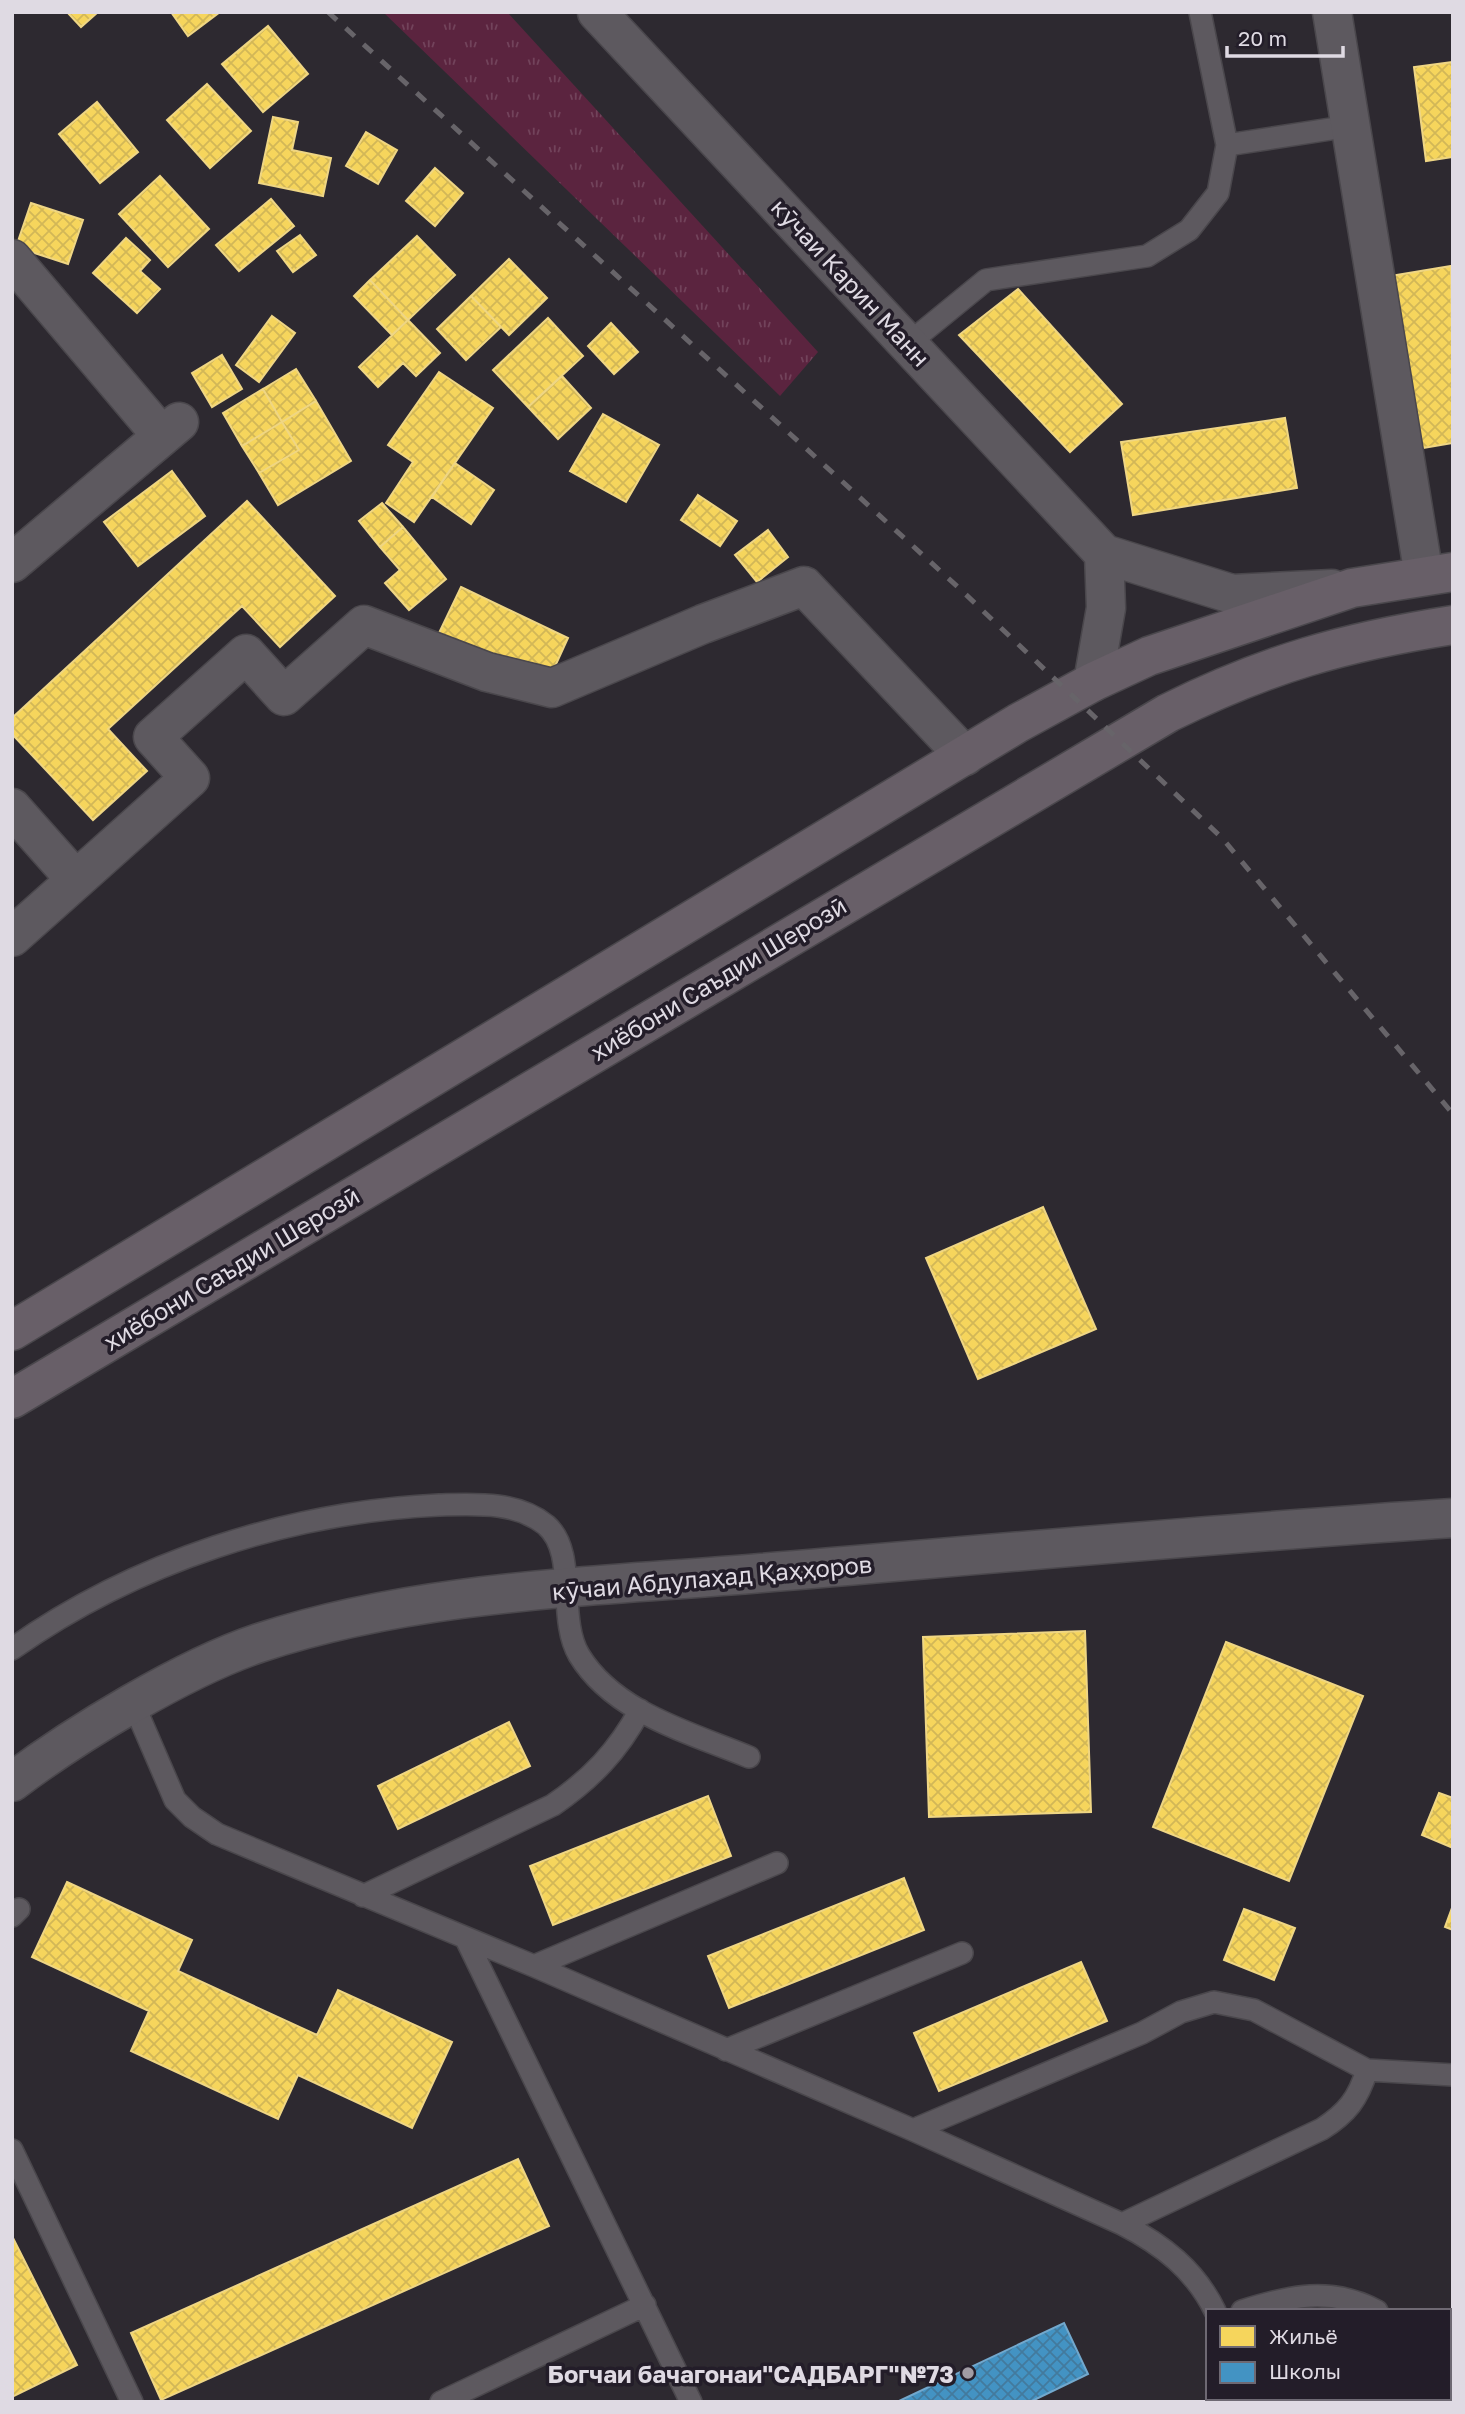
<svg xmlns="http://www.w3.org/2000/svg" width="1465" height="2414" viewBox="0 0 1465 2414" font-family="'Golos Text',sans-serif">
<defs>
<pattern id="grass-tufts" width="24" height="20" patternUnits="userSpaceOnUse" patternTransform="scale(1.75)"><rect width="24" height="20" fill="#5b243f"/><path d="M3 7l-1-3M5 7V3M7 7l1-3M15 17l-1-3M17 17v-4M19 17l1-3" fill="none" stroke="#72435b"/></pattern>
<pattern id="homes-cross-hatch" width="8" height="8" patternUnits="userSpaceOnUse" patternTransform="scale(1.75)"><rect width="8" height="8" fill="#f6d55c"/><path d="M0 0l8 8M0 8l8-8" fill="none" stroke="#d2b757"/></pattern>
<pattern id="schools-cross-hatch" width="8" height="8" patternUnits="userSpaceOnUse" patternTransform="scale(1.75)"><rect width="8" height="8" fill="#4393c3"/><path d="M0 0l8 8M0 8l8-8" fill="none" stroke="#437a9d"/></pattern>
</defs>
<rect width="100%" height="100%" fill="#2d2930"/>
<!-- grass -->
<path fill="url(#grass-tufts)" d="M383 12H507L818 352 780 396Z"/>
<!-- homes -->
<path fill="url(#homes-cross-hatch)" stroke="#efd684" stroke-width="2" d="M67 12H98L81 27Z
M171 12H220L188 36Z
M268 26 308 74 263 112 222 64Z
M1453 62V157L1426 161 1414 67Z
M207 84 251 131 210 168 167 120Z
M97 102 138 152 100 183 59 134Z
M273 117 298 122 292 150 331 158 323 196 259 183Z
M366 132 397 150 378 184 346 166Z
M435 168 463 193 435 226 406 201Z
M160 176 209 229 168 267 119 214Z
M271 199 294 226 239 271 216 245Z
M31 203 83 220 68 264 16 247Z
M300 235 316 255 293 272 277 251Z
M417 236 455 275 408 320 370 280Z
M126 238 150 260 140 271 160 289 137 313 93 273Z
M509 259 547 298 509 335 471 296Z
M1451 266 1453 443 1411 450 1384 277Z
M370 280 408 320 392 335 354 296Z
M1018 289 1122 404 1070 452 959 335Z
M471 296 501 327 466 360 437 329Z
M272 316 295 333 259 382 236 365Z
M548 318 583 356 528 407 493 370Z
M408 320 440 353 416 376 403 363 378 387 359 367Z
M611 323 638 352 614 374 588 346Z
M222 355 242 389 212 407 192 373Z
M296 369 316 401 282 422 263 389Z
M439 372 493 408 414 522 386 503 413 462 388 445Z
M562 376 591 408 558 439 528 407Z
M263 389 282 422 242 446 223 413Z
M316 401 351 461 278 505 259 473 299 450 282 422Z
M603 414 659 445 626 502 570 471Z
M1285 418 1297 488 1133 515 1121 442Z
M282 422 299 450 259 473 242 446Z
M455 463 494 490 471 524 432 497Z
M172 471 205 516 138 566 104 522Z
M698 495 737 521 720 546 681 520Z
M247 501 335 596 280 647 242 606 108 729 147 771 93 820 12 734V718Z
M382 503 403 527 380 547 359 521Z
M403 527 446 579 409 610 385 583 400 570 380 547Z
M768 530 788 557 757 582 735 555Z
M461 587 568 638 547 684 439 633Z
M1043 1207 1096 1329 978 1379 926 1258Z
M1085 1631 1091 1812 929 1817 923 1637Z
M1226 1642 1363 1696 1289 1881 1153 1827Z
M509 1722 530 1766 398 1829 378 1786Z
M1439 1793 1453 1798V1848L1422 1835Z
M708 1796 731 1856 553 1925 530 1866Z
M904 1878 924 1930 729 2008 708 1956Z
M67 1882 192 1940 178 1971 317 2035 338 1990 452 2042 412 2128 298 2075 278 2119 131 2051 149 2011 32 1957Z
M1453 1905V1930L1445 1927Z
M1244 1909 1295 1928 1274 1980 1224 1960Z
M1081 1962 1107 2021 939 2091 914 2033Z
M518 2159 549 2226 161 2400 131 2333Z
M12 2236 77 2365 12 2397Z"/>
<!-- schools -->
<path fill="url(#schools-cross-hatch)" stroke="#72a8cd" stroke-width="2" d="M1064 2323 1088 2374 1030 2402H897Z"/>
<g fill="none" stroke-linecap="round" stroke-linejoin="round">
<!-- lane casing -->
<g stroke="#4a474c" stroke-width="24">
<path id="lane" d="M1200 12 1227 145 1350 126
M909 343 986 280 1147 256 1189 230 1218 193 1227 145
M12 1649C135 1562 289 1512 439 1505 475 1504 516 1501 546 1525 578 1552 557 1618 579 1655 614 1713 691 1733 749 1757
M134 1705 175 1800 192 1817 217 1834 534 1966 913 2130 1122 2224C1163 2245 1195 2270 1215 2311
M363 1896 553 1805C591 1779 618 1751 640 1710
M12 1916 19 1909
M466 1939 691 2402
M534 1966 777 1863
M726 2050 962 1953
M913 2130 1142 2033 1181 2012 1214 2002 1254 2010 1367 2070 1453 2075
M12 2150 132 2402
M1122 2224 1322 2129C1347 2113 1358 2099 1367 2070
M1242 2311C1289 2296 1331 2286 1377 2311
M1220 2398V2402
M1435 2398V2402
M441 2402 645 2305"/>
</g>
<!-- street casing -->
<g stroke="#4a474c" stroke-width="41">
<path id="street" d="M1332 12 1424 576
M12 259 162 436
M12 563 179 422
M12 808 76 880 190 778 153 737 246 654 284 696 364 625 487 672 552 688 703 624 804 586 965 756
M12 937 76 880
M12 1782C76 1734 184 1668 259 1643 419 1590 594 1587 761 1573 991 1554 1222 1533 1453 1518"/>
</g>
<!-- secondary casing -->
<g stroke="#4a474c" stroke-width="41">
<path id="secondary" d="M597 12 1104 554
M1093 682 1106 608 1104 554 1232 594 1332 589"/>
</g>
<!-- highway casing -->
<g stroke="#4a474c" stroke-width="41">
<path id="highway" d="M12 1331 1018 723 1093 682 1149 656 1352 588 1453 572
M12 1399 1168 713C1267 664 1344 642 1453 625"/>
</g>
<!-- lane -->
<use href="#lane" stroke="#5d595f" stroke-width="21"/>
<!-- street -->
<use href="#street" stroke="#5d595f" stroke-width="38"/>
<!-- secondary -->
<use href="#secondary" stroke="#5d595f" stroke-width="38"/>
<!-- highway -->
<use href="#highway" stroke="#685f68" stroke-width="38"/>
<!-- rail -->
<path stroke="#676469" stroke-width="5" stroke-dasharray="12 12" stroke-linecap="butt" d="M328 12 960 589 1222 838 1453 1114"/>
</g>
<!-- markers -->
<circle fill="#a19ca4" stroke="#231d29" stroke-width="2.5" cx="968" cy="2373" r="7"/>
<g text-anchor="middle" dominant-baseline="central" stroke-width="7" stroke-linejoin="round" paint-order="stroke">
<!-- street labels -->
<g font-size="24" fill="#dfdae3" stroke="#231d29">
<text transform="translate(851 282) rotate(47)">кӯчаи Карин Манн</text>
<text transform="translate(718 978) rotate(-31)">хиёбони Саъдии Шерозӣ</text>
<text transform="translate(231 1268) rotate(-31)">хиёбони Саъдии Шерозӣ</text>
<text transform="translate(712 1577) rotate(-5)">кӯчаи Абдулаҳад Қаҳҳоров</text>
</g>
<!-- poi labels -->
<g font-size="24" font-weight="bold" fill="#dfdae3" stroke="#231d29" text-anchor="end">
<text x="954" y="2373">Богчаи бачагонаи"САДБАРГ"№73</text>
</g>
</g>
<!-- border -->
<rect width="1465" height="2414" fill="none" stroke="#dfdae3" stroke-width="28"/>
<!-- legend -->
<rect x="1206" y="2309" width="245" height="91" fill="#231d29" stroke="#6e6973" stroke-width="2"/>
<rect x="1220" y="2326" width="35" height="21" fill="#f6d55c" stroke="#6e6973" stroke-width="2"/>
<text x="1269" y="2344" font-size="21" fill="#dfdae3">Жильё</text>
<rect x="1220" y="2362" width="35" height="21" fill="#4393c3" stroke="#6e6973" stroke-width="2"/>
<text x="1269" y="2379" font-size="21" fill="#dfdae3">Школы</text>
<!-- scale -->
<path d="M1227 46v10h116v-10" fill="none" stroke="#dfdae3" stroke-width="3.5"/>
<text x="1238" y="46" font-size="21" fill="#dfdae3" stroke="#231d29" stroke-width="5" paint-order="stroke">20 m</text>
</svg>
